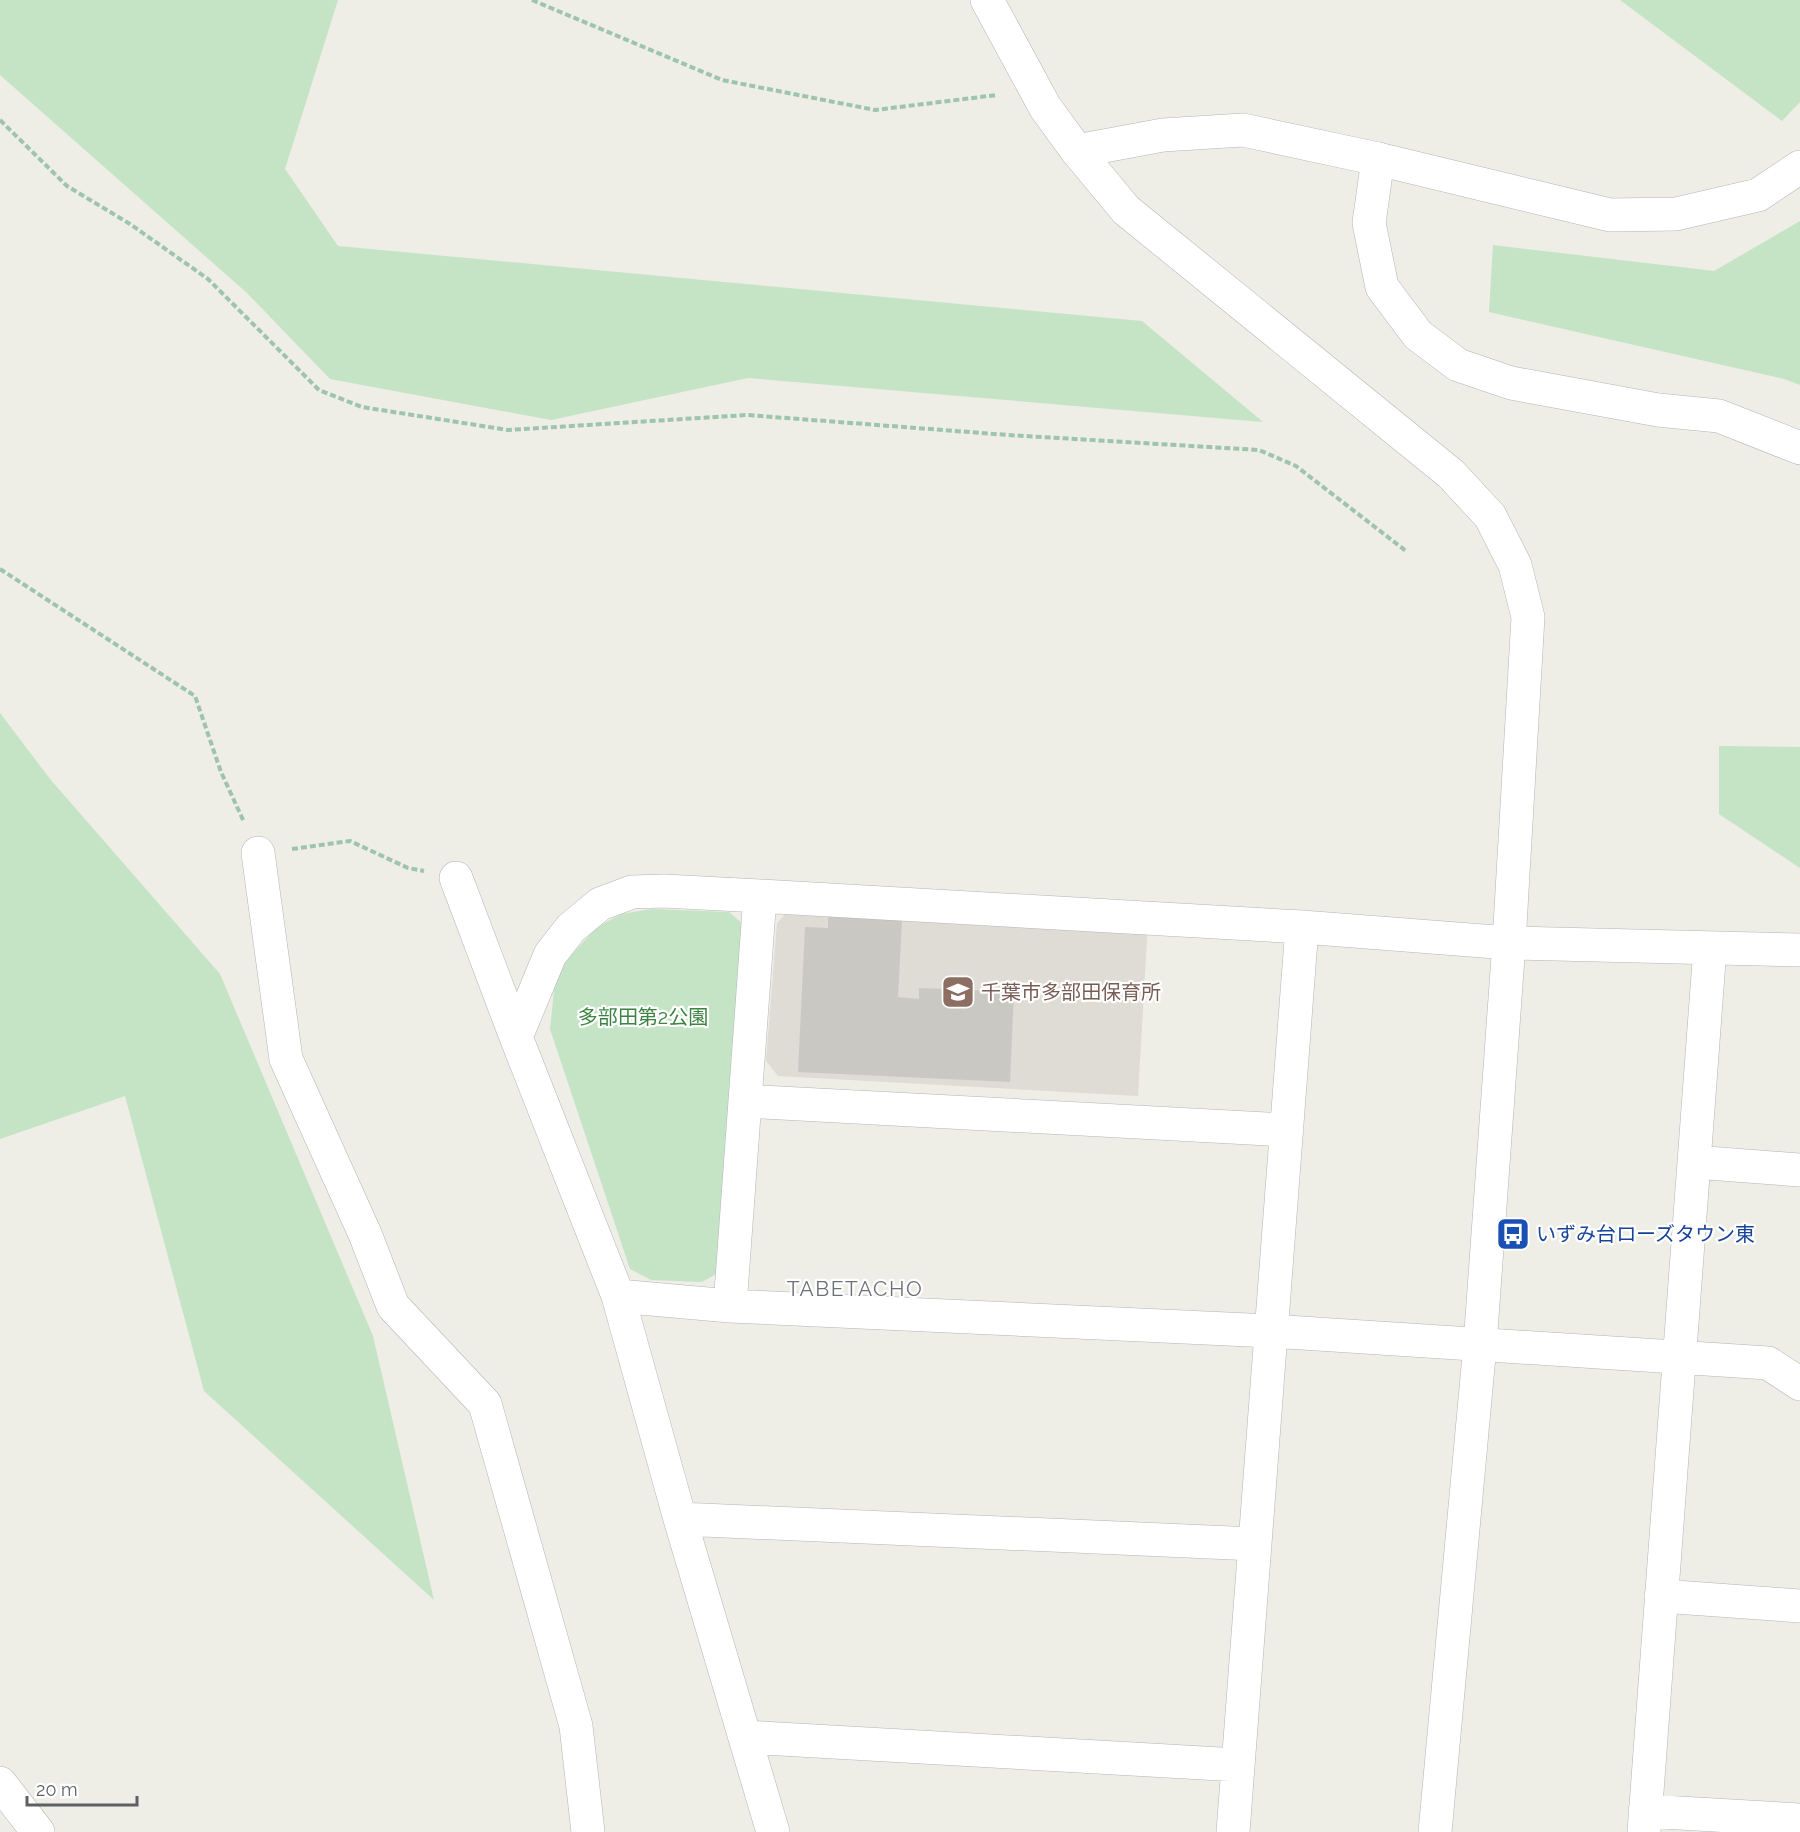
<svg xmlns="http://www.w3.org/2000/svg" width="1800" height="1832" viewBox="0 0 1800 1832" font-family="Raleway,'Noto Sans JP',sans-serif">
<rect width="100%" height="100%" fill="#eeede6"/>
<!-- education -->
<path fill="#dedcd4" d="M792 907 1148 922 1138 1096 778 1076 766 1061 777 923Z"/>
<!-- green -->
<path fill="#c4e4c5" d="M0 0H338L285 169 338 246 1142 321 1263 422 748 378 551 420 330 379 247 293 0 75Z
M1620 0H1800V102L1782 121Z
M1800 221V385L1784 379 1489 312 1493 245 1714 271Z
M0 713 50 779 220 974 373 1336 434 1600 204 1391 125 1096 0 1139Z
M1719 746 1800 747V868L1719 814Z
M652 909 729 912 743 924 718 1273 702 1282 651 1280 630 1269 550 1029 556 972 596 928 621 914Z"/>
<!-- building -->
<path fill="#cac8c2" d="M828 917 902 920 898 997 919 999V988L1014 992 1010 1082 798 1072 805 927 828 928Z"/>
<g fill="none" stroke-linecap="round" stroke-linejoin="round">
<!-- minor casing -->
<g stroke="#b3b5b9" stroke-width="34">
<path id="minor" d="M1077 151 1163 135 1243 130 1378 159 1610 215 1676 214 1758 195 1800 167
M258 853 286 1059 365 1234 393 1306 485 1404 576 1726 588 1832
M456 878 516 1037 618 1296 680 1519 773 1832
M516 1037 550 955 571 928 600 904 632 892 664 891 760 896 1302 927 1509 943 1800 950
M745 1101 1287 1130
M1694 1162 1800 1170
M618 1296 730 1306 1271 1331 1768 1363 1800 1384
M730 1306 760 896
M680 1519 1255 1544
M1661 1596 1800 1606
M745 1737 1238 1765
M0 1783 38 1832
M1645 1811 1800 1820
M1233 1832 1302 927
M1644 1832 1710 948"/>
</g>
<!-- tertiary casing -->
<g stroke="#b3b5b9" stroke-width="34">
<path id="tertiary" d="M987 0 1045 107 1077 151 1126 210 1451 474 1490 516 1515 565 1528 617 1509 943 1480 1345 1435 1832
M1378 159 1369 223 1382 287 1418 335 1458 365 1511 383 1658 410 1719 416 1800 448"/>
</g>
<!-- path -->
<path stroke="#9ec4ab" stroke-width="4" stroke-dasharray="6 3" stroke-linecap="butt" d="M532 0 722 80 875 110 997 95
M0 120 67 186 130 224 208 279 319 390 362 407 508 430 747 415 1008 435 1259 450 1296 466 1406 551
M0 569 195 696 221 772 244 822
M292 849 350 841 408 868 424 871"/>
<!-- minor -->
<use href="#minor" stroke="#fff" stroke-width="33"/>
<!-- tertiary -->
<use href="#tertiary" stroke="#fff" stroke-width="33"/>
</g>
<!-- icons -->
<defs>
<g id="school-square" transform="scale(1.725)"><rect x="-9" y="-9" width="18" height="18" rx="4" fill="#8d6e63" stroke="#fff"/><path d="M0-5L7-2L0 1L-7-2ZM-4 1L0 2.5L4 1V4Q0 6-4 4Z" fill="#fff"/></g>
<g id="bus-square" transform="scale(1.725)"><rect x="-9" y="-9" width="18" height="18" rx="4" fill="#1a4fb4" stroke="#fff"/><path d="M-5-6H5V4H4V6H2V4H-2V6H-4V4H-5ZM-3.5-4V0h7V-4ZM-3.5 1.2v1.5H-2V1.2ZM2 1.2v1.5H3.5V1.2Z" fill="#fff"/></g>
</defs>
<g fill-rule="evenodd">
<use href="#school-square" x="958" y="992"/>
<use href="#bus-square" x="1513" y="1234"/>
</g>
<g text-anchor="middle" dominant-baseline="central" stroke-width="4.5" stroke-linejoin="round" paint-order="stroke">
<!-- education labels -->
<g font-size="20" fill="#785e54" stroke="#fff" text-anchor="start">
<text x="981" y="992">千葉市多部田保育所</text>
</g>
<!-- park labels -->
<g font-size="20" fill="#3d8443" stroke="#fff">
<text x="643" y="1017">多部田第2公園</text>
</g>
<!-- transit labels -->
<g font-size="20" fill="#164399" stroke="#fff" text-anchor="start">
<text x="1536" y="1234">いずみ台ローズタウン東</text>
</g>
<!-- neighbourhood labels -->
<g font-size="21" letter-spacing="1.5" fill="#6e7277" stroke="#fff">
<text x="855" y="1288">TABETACHO</text>
</g>
</g>
<!-- scale -->
<path d="M27 1796v9h110v-9" fill="none" stroke="#5d6065" stroke-width="3"/>
<text x="36" y="1796" font-size="18" fill="#5d6065" stroke="#ffffff" stroke-width="4.5" paint-order="stroke">20 m</text>
</svg>
